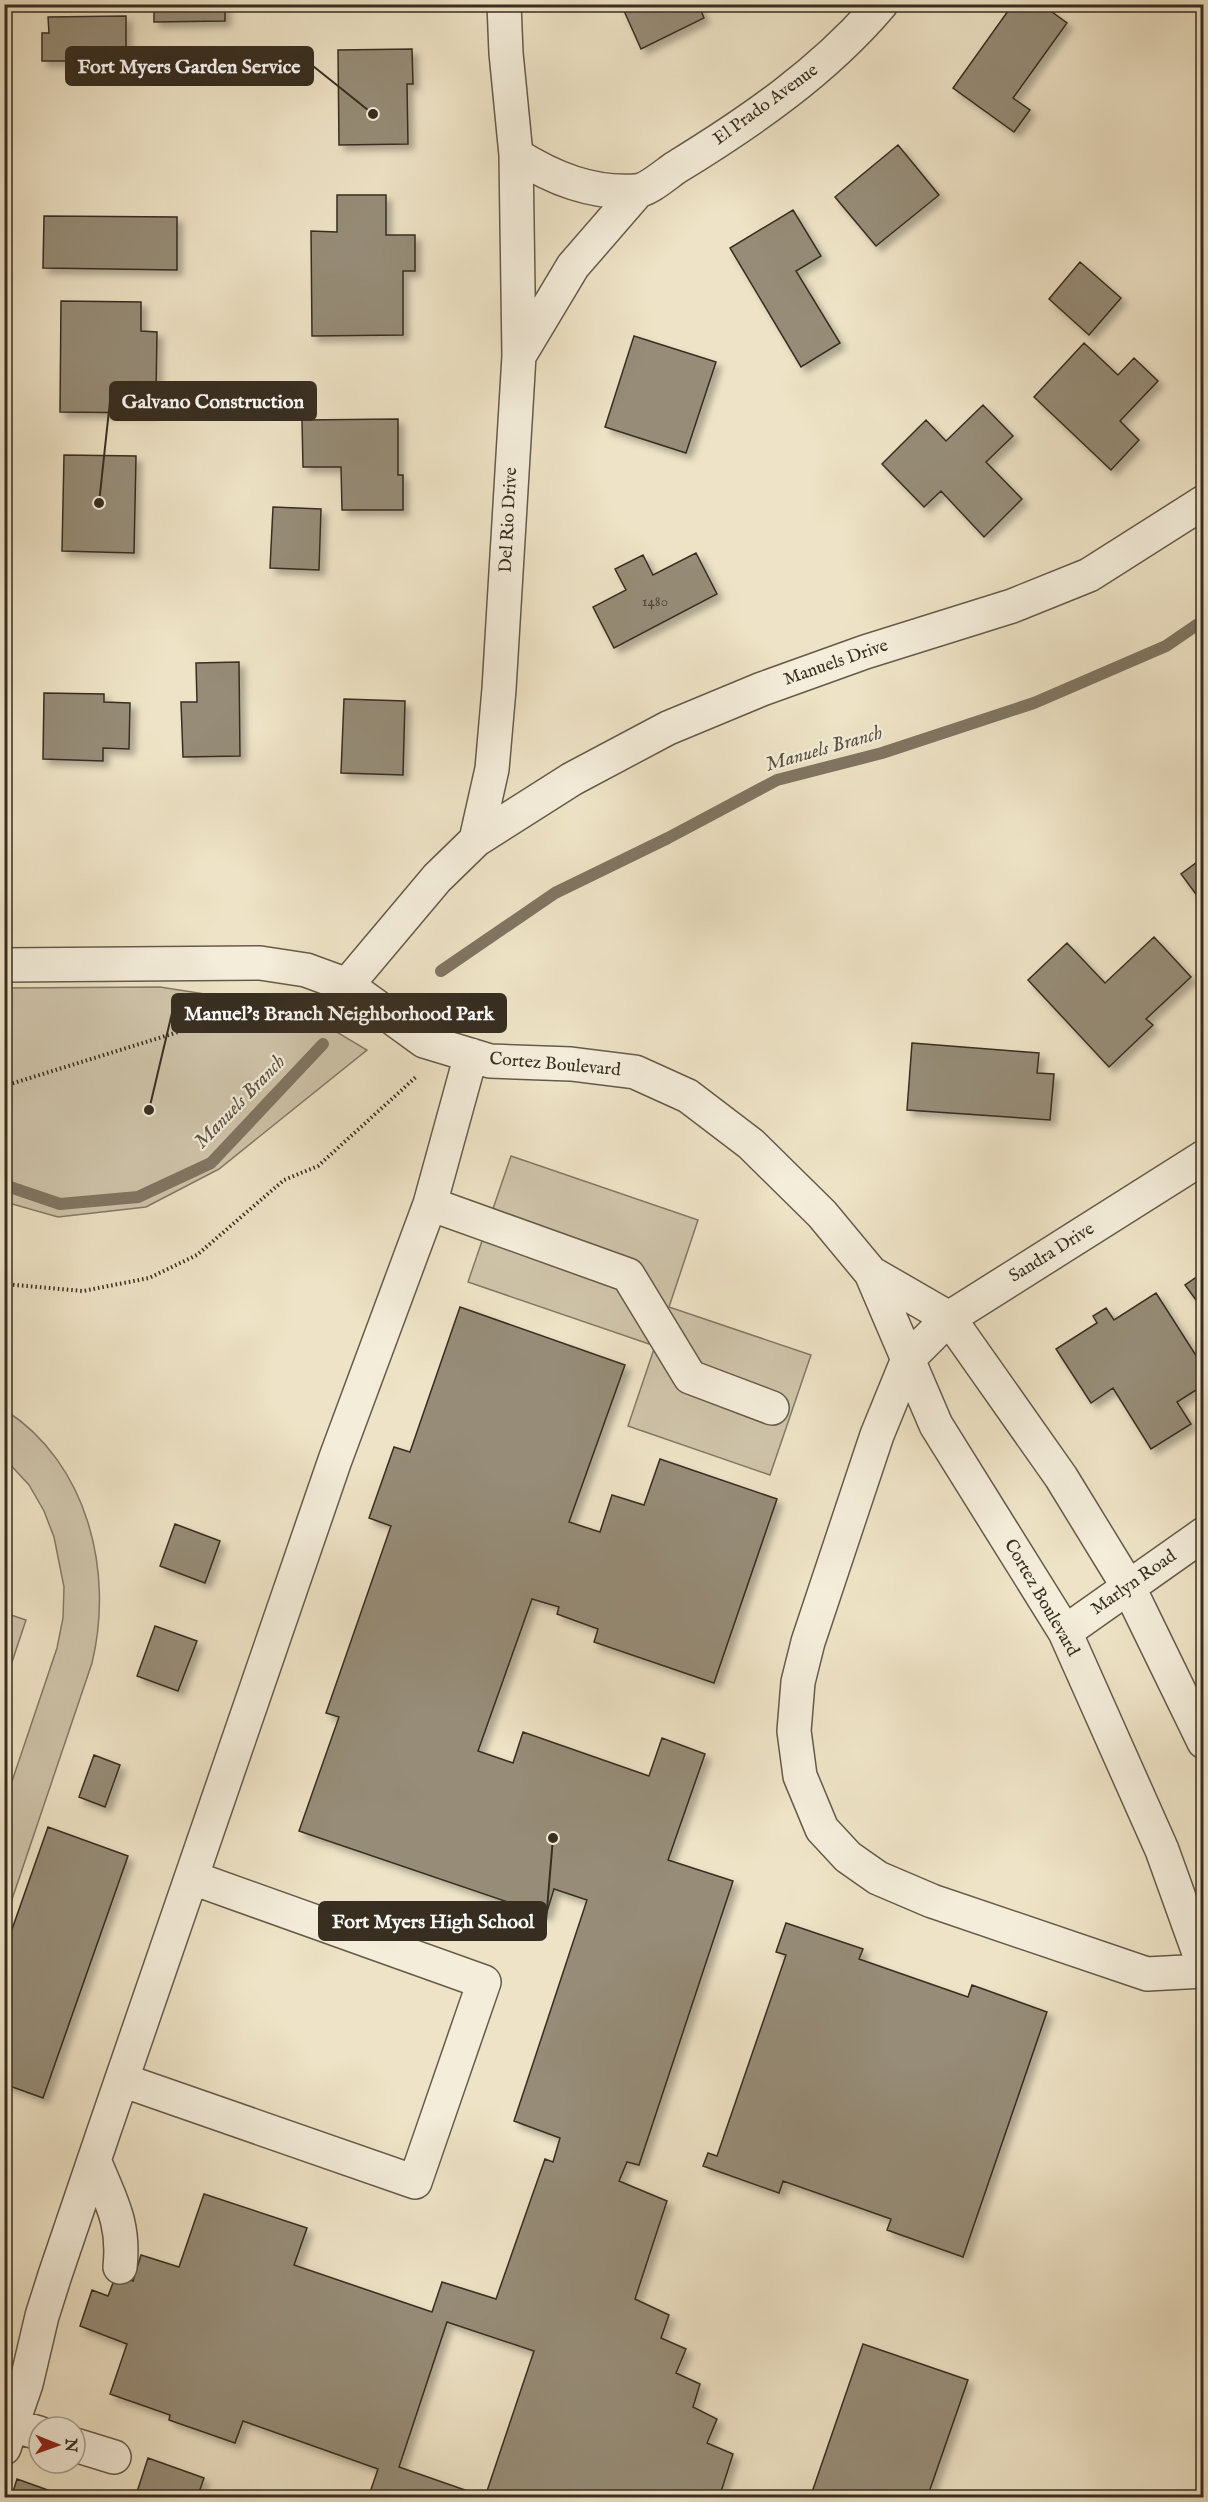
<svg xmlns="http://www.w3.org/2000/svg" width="1208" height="2502" viewBox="0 0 1208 2502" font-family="'IM FELL English',serif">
<defs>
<filter id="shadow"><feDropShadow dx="5.5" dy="5.5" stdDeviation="3" flood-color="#0004"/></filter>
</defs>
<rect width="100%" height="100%" fill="#eee3c6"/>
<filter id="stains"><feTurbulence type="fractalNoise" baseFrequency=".00333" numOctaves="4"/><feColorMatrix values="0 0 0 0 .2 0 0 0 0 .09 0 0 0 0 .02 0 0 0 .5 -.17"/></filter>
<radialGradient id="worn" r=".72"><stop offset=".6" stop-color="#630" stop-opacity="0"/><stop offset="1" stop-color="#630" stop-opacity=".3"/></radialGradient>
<!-- green -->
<path fill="#cfc4aa" stroke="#837966" stroke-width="1.5" d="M160 987 262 1003 320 1022 367 1050 219 1169 146 1207 58 1217 5 1202V988Z
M511 1156 698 1220 669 1307 811 1355 770 1475 628 1426 655 1346 468 1282Z
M5 1410C88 1463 114 1572 92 1663L5 1920V1802L57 1648 63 1618 64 1587 54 1537 44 1511 29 1485 5 1459Z
M5 1613 26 1620 5 1683 4 1613Z"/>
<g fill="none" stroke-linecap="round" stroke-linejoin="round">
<!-- stream -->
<path stroke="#807562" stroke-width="12" d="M441 971 555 893 668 838 777 780 882 753 1034 703 1166 646 1204 620
M4 1185 60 1204 138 1197 211 1163 323 1044"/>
</g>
<!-- building -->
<path fill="#968c77" stroke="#372e21" stroke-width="1.5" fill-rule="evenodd" filter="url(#shadow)" d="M154 4H225V21L154 22Z
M621 4H698L704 18 641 49Z
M1013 4H1041L1067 23 1013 98 1030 110 1014 132 953 88Z
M126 16V70H67V61H42V33H49L48 17Z
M412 49 413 84H407L408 144 339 145 338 50Z
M898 145 939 195 876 246 835 197Z
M337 195H386V235H415V271H403V335L312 336 311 231 337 232Z
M793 210 821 256 796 271 840 343 801 367 730 248Z
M44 216 177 217V270L43 268Z
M1080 262 1121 298 1089 335 1049 299Z
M61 301 141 302V331L157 332 156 393 152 392 151 413 60 412Z
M634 336 716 362 686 453 605 427Z
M1084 343 1118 375 1134 358 1158 381 1120 421 1139 440 1111 470 1034 397Z
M983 405 1013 436 986 462 1022 499 984 537 941 491 924 507 882 464 926 420 946 441Z
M398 419V475H403V510H342L341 467H303L302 420Z
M64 455 136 456 134 553 62 551Z
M273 507 321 509 319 570 270 568Z
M696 553 717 594 614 648 593 607 626 590 615 569 643 555 653 575Z
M239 662 240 756 183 757 181 702H197L196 663Z
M44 693 104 694V702L130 703 129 749 103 748V761L43 759Z
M344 699 405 701 403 775 341 773Z
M1204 857V905L1181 874Z
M1154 937 1191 977 1146 1019 1153 1025 1109 1067 1028 980 1067 943 1105 983Z
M912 1043 1039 1053 1037 1073 1054 1074 1050 1120 907 1110Z
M1204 1272V1311L1185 1285Z
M1156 1293 1204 1368V1385L1177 1402 1191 1424 1151 1449 1113 1388 1091 1403 1056 1349 1097 1323 1093 1316 1106 1308 1114 1320Z
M460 1307 625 1365 569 1522 600 1532 612 1495 644 1505 660 1459 777 1499 714 1683 594 1642 598 1629 557 1614 559 1607 532 1599 478 1751 513 1763 523 1732 649 1776 662 1738 705 1754 668 1860 733 1881 639 2165 627 2162 619 2181 667 2201 635 2299 669 2315 661 2338 686 2349 676 2373 700 2384 693 2407 717 2419 707 2443 733 2454 719 2498H368L378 2469 243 2421 235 2443 169 2420 170 2415 110 2394 127 2344 80 2326 92 2290 108 2296 116 2275 133 2281 141 2255 179 2267 204 2194 307 2228 294 2265 432 2312 442 2282 496 2299 545 2159 553 2162 560 2138 514 2121 587 1900 554 1889 546 1915 299 1831 339 1717 326 1713 391 1526 369 1518 394 1447 410 1452ZM447 2322 534 2351 485 2497 399 2467Z
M175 1524 220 1541 205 1583 160 1566Z
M155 1626 197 1641 178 1691 137 1676Z
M94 1755 120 1765 105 1807 79 1797Z
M48 1827 128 1856 43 2098 4 2084V1952Z
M786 1923 863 1949 859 1959 968 1997 972 1985 1047 2012 963 2257 887 2230 891 2219 783 2181 779 2193 703 2166 708 2153 717 2156 786 1955 776 1952Z
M863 2344 968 2380 927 2498H810Z
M148 2458 204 2478 197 2498H135Z
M17 2479 70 2498H11Z"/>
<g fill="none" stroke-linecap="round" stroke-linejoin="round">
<!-- minor casing -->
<g stroke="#655b4a" stroke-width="36">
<path id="minor" d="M516 155C553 178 591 194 636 191 648 190 665 175 675 168 750 122 823 72 881 4
M519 356 573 266 638 191
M476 840 572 779 668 728 762 689 865 652 1012 606 1089 575 1204 502
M4 965 260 963 306 970 347 985 424 1041 490 1061 571 1064 635 1072 688 1096 751 1144 822 1214 871 1273 936 1425 1065 1632 1162 1850 1204 1967
M347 985 437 878 476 840 492 769 499 689 519 356 516 155 506 53 504 4
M1204 1157 949 1318 908 1359 877 1435 808 1642 798 1682 794 1731 800 1776 822 1829 848 1857 878 1878 932 1901 1147 1974 1204 1971
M430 1204 628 1275 690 1377 772 1408
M871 1273 949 1318 1061 1477 1129 1588 1204 1742
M1065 1632 1204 1534
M122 2080 415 2182 484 1982 193 1878
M94 2160C110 2200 125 2222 120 2267
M12 2425 39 2433
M75 2445 114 2457
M4 2448 26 2384 42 2316 55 2275 105 2128 335 1460 430 1204 471 1055"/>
</g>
<!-- path -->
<path stroke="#372e21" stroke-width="4" stroke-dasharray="1.5 3" stroke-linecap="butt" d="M4 1086 220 1019 224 999
M4 1284 83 1291 149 1278 197 1255 284 1180 318 1166 416 1077"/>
<!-- minor -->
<use href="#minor" stroke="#f4edda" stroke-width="33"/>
</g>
<g text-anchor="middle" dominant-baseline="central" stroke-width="4.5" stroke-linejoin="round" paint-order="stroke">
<!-- number labels -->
<g font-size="15" fill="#4f4636">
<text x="655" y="601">1480</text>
</g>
<!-- street labels -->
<g font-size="18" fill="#372e21" stroke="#f4edda">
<text transform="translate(766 105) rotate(-36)">El Prado Avenue</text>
<text transform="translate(509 520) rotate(-87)">Del Rio Drive</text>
<text transform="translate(836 663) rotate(-19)">Manuels Drive</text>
<text transform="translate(555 1065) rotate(5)">Cortez Boulevard</text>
<text transform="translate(1052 1253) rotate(-32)">Sandra Drive</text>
<text transform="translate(1134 1583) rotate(-35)">Marlyn Road</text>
<text transform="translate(1041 1598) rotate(60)">Cortez Boulevard</text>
</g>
<!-- water labels -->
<g font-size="20" font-style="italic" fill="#5b5242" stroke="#f4edda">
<text transform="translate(824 749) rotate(-16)">Manuels Branch</text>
<text transform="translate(240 1102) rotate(-46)">Manuels Branch</text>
</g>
</g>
<!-- callouts -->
<path fill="none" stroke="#372e21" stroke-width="2" d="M373 114L313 66M99 503L110 401M149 1110L172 1013M553 1838L546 1921"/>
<g fill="#372e21" stroke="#f4edda" stroke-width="2">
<circle cx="373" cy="114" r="6"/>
<circle cx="99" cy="503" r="6"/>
<circle cx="149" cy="1110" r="6"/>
<circle cx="553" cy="1838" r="6"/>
</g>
<g fill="#372e21" stroke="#372e21" stroke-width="2">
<rect x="66" y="47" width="247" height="38" rx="6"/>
<rect x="110" y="382" width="206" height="38" rx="6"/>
<rect x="172" y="994" width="334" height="38" rx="6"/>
<rect x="319" y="1902" width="227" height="38" rx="6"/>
</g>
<g font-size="20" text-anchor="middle" font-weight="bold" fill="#fff">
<text x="189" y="73">Fort Myers Garden Service</text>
<text x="213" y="408">Galvano Construction</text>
<text x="339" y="1020">Manuel’s Branch Neighborhood Park</text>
<text x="433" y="1928">Fort Myers High School</text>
</g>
<!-- margin -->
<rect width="1208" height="2502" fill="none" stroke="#eee3c6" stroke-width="24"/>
<rect x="6" y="6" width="1196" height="2490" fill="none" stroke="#372e21" stroke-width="3"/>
<rect x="12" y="12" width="1184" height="2478" fill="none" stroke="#372e21" stroke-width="1.5"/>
<!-- north arrow -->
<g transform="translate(57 2445) rotate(91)"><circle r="28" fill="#f4edda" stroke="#a8a190" stroke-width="1.5"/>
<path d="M0-4.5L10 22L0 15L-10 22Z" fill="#8f2418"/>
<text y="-9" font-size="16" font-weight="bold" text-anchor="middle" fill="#372e21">N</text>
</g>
<rect width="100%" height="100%" filter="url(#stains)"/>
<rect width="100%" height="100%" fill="url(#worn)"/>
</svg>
